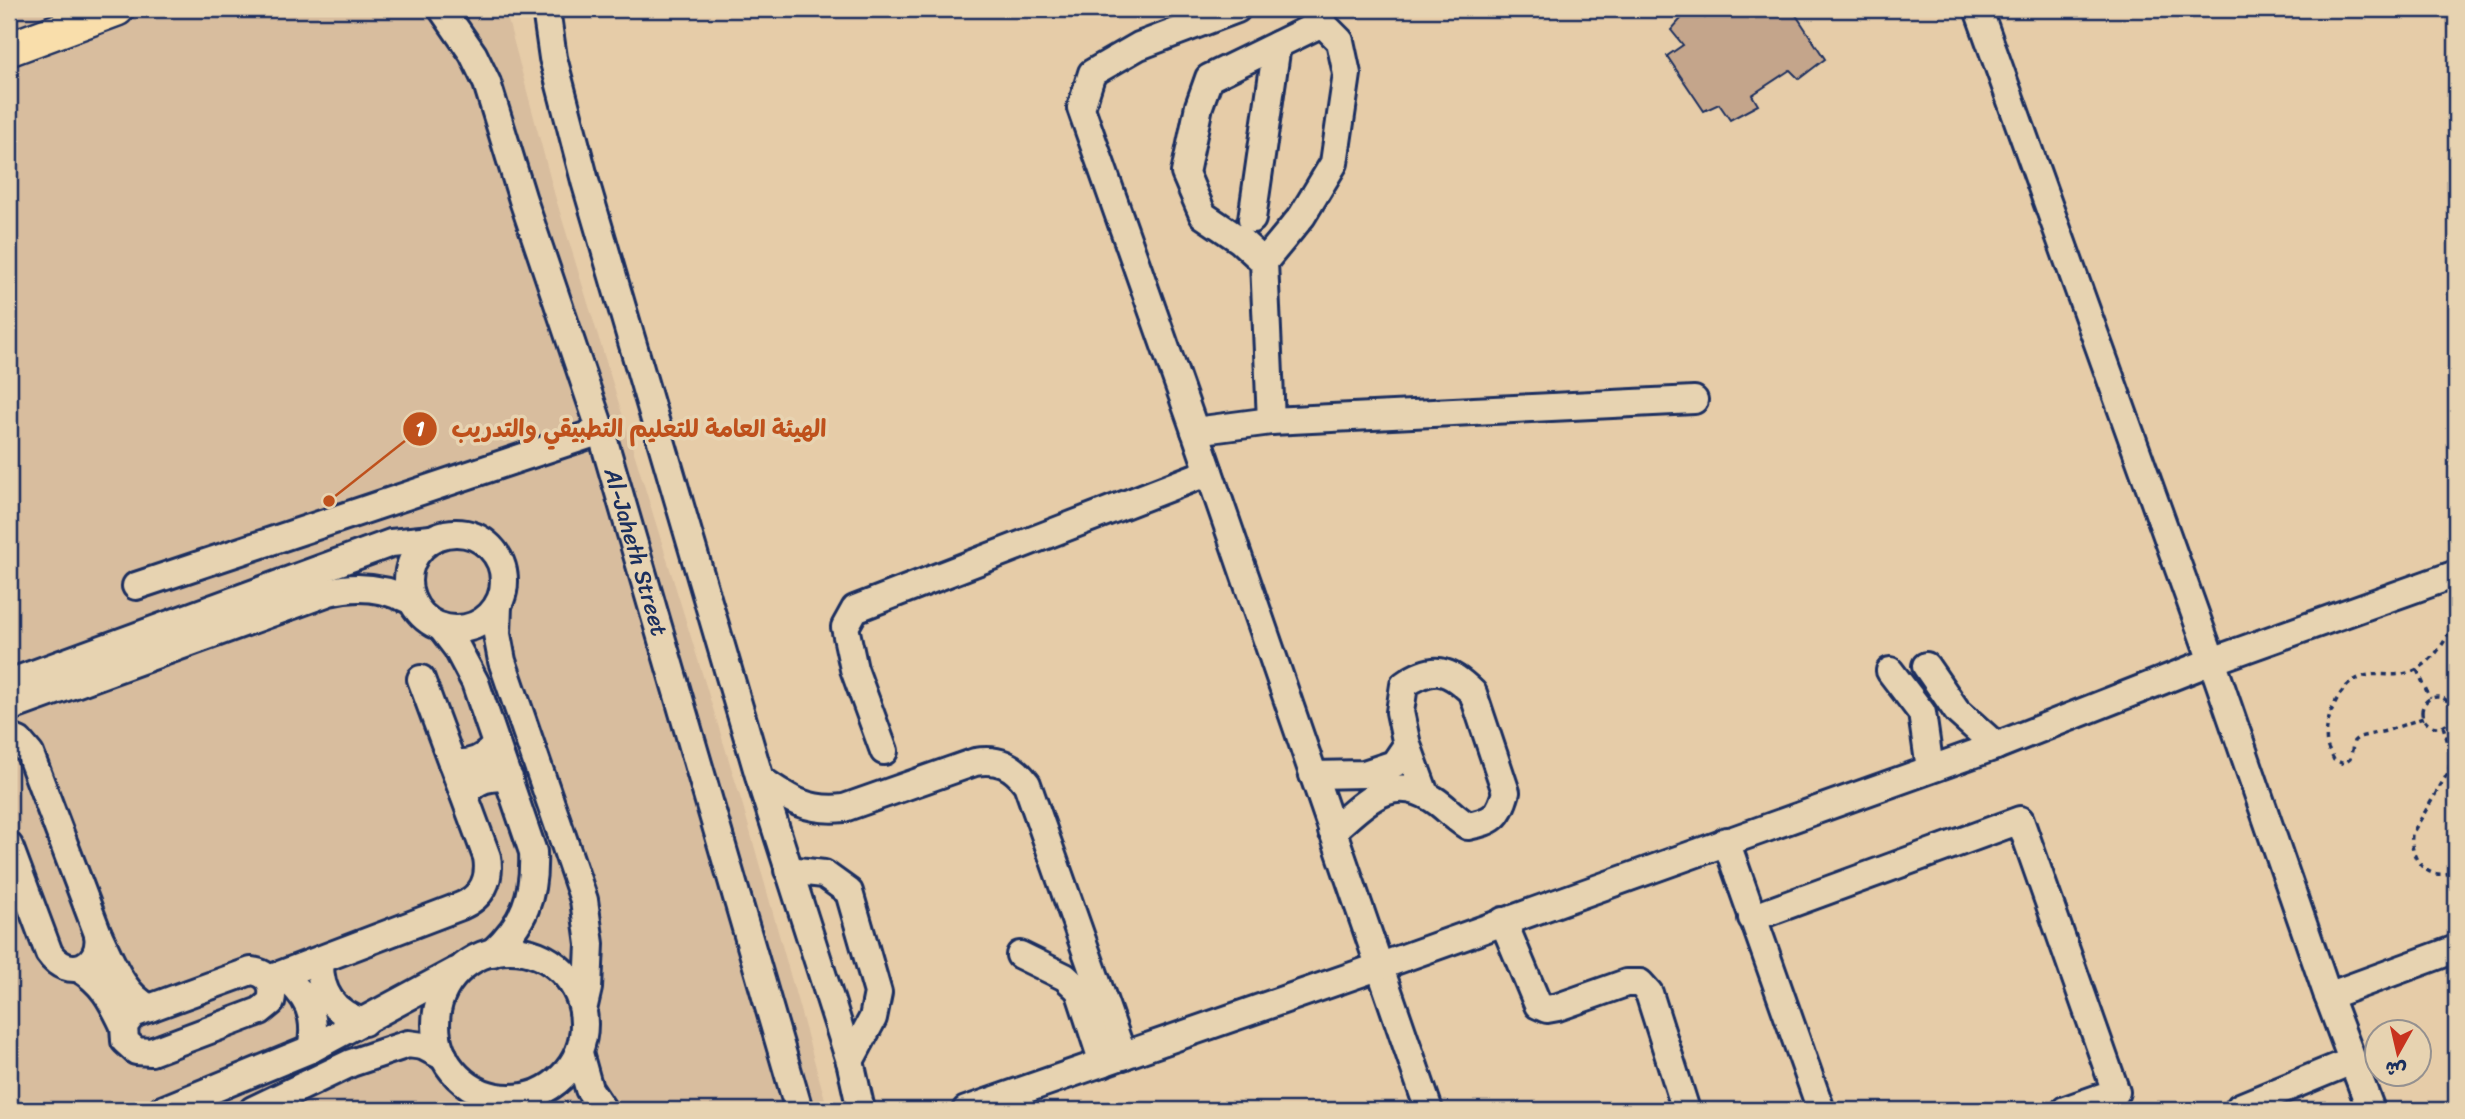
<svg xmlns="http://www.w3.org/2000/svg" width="2465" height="1119" viewBox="0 0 2465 1119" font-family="Sriracha,'Playpen Sans Arabic',sans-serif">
<rect width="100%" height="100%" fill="#e6cca8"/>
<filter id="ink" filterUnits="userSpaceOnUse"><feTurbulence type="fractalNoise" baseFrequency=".0143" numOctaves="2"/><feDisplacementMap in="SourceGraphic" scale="14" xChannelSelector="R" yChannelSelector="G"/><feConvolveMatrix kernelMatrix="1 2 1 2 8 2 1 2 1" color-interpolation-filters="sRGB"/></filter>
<g filter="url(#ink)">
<!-- built -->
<path fill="#d8bd9e" d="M9 9H505L555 196 743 806 828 1110H9Z"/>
<!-- building -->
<path fill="#c4a58b" stroke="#1b2f5e" stroke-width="2" d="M1695 9 1705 18 1717 9H1792L1825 59 1799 79 1790 70 1752 95 1758 105 1730 120 1719 104 1704 111 1667 56 1683 45 1671 30 1686 13Z"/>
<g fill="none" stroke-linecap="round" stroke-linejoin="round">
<!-- minor casing -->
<g stroke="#1b2f5e" stroke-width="32">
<g id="minor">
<path id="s1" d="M442 9 473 54 487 83 523 200 601 431 799 1110"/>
<path d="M546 9 553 58 585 181 760 779 850 1061 861 1110"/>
<path d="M1237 9 1139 46 1092 73 1081 108 1195 431 1429 1110"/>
<path d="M1978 9 2212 661 2328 996 2371 1110"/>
<path d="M1252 219 1277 45"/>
<path d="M1264 262 1240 240 1203 215 1185 173 1199 106 1209 78 1322 23 1340 41 1347 74 1334 163 1302 216 1264 262 1271 421"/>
<path d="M1195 431 1271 421 1694 400"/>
<circle cx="456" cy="581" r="48"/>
<path d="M136 586 601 431"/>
<path d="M498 605 497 634 502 661 584 900 590 944 588 988 583 1010"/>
<path d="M441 627 457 648 475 682 533 852C535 897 524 923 492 953"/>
<path d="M1926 666 1957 711 1996 746"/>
<path d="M1890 671 1922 713 1930 769"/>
<path d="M9 683 391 543 431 539"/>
<path d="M9 706 17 705 329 592C358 584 384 588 412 601"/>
<path d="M9 737 19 741 30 754 98 934C103 967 68 981 49 953L9 846"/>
<path d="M884 751 854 669 845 627 855 609 1209 472"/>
<path d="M452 763C471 765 485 759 496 744"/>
<path d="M1313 775 1364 774 1394 764 1407 745"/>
<path d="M760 779C789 799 807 812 844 808L975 762C998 758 1013 765 1027 784L1123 1056"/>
<path d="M464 794C476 780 490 775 509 778"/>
<path d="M1332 831C1363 805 1391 771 1433 799 1446 807 1453 817 1468 826 1493 821 1499 817 1506 792L1473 693C1448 669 1434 664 1404 685L1400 712 1407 745 1425 794"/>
<path d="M1726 841 1821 1110"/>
<path d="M788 870 824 874 849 892 878 993 873 1018 850 1061"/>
<path d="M1752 918 2020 820 2116 1092 2065 1110"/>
<path d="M1503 921 1538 1005 1547 1009 1558 1007 1626 983H1640L1649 993 1685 1107 1680 1110"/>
<path d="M98 934C111 960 122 995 150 1008"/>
<circle cx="510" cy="1024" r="74"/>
<path d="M1020 955 1065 977 1079 990 1103 1063"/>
<path d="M320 960C319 992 333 1013 364 1022"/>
<path d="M78 968C103 982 112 1001 124 1026"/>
<path d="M251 971C269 973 275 985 271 1002L260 1011 151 1052 136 1051 125 1041 124 1026 133 1014Z"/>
<path d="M281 975C308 994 318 1017 311 1049"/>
<path d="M269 979 461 906C482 897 491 880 487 857L421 679"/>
<path d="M2328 996 2456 949"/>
<path d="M579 1053 589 1089 603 1110"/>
<path d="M162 1110 311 1049 456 971"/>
<path d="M253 1110 351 1063 408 1044 423 1046 444 1057"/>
<path d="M966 1110 1378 967 1996 746 2212 661 2456 574"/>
<path d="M2238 1110 2240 1107 2352 1061"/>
</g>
</g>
<!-- major casing -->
<g stroke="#1b2f5e" stroke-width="38">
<path id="major" d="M9 49 117 9"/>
</g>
<!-- path -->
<path stroke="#1b2f5e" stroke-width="3.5" stroke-dasharray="5 5" stroke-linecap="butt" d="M2417 670 2430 698
M2422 712a15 15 0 1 1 30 0a15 15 0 1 1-30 0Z
M2423 718 2386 731 2359 737 2354 741 2350 759 2344 764 2334 760C2332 755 2328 750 2327 745 2323 721 2338 685 2361 677 2380 670 2397 681 2419 668 2436 658 2446 639 2455 622L2448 600
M2443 726 2451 753 2449 771 2412 834C2409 861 2429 883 2456 871"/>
<!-- minor -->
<use href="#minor" stroke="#e7d3b1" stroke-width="26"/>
<!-- major -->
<use href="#major" stroke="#f9deab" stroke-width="33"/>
</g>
</g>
<g text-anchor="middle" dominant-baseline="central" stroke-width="7" stroke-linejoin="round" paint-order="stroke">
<!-- street labels -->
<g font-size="23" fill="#1b2f5e" stroke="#e7d3b1">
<text stroke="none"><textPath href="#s1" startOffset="579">Al-Jaheth Street</textPath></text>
</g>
</g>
<!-- callouts -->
<path fill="none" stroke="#bf511c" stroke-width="2.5" d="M329 501L420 429"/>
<g fill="#bf511c" stroke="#e7d3b1" stroke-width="2.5">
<circle cx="329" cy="501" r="7"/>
<circle cx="420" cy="429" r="18"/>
</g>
<g font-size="21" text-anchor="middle" font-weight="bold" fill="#fff">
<text x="420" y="436">1</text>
</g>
<g font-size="24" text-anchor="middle" font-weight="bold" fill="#bf511c" stroke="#e7d3b1" stroke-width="7" stroke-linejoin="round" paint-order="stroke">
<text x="639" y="437">الهيئة العامة للتعليم التطبيقي والتدريب</text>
</g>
<!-- margin -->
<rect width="2465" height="1119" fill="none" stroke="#e7d3b1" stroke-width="35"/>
<rect x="18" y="18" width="2430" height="1084" fill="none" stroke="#1b2f5e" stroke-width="2.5" filter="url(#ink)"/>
<!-- north arrow -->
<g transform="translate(2398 1053) rotate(188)"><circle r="33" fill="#e7d3b1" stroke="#959190" stroke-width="2"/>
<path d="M0-5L12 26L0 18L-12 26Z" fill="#c8321e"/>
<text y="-10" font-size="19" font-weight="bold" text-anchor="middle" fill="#1b2f5e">ش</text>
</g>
</svg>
